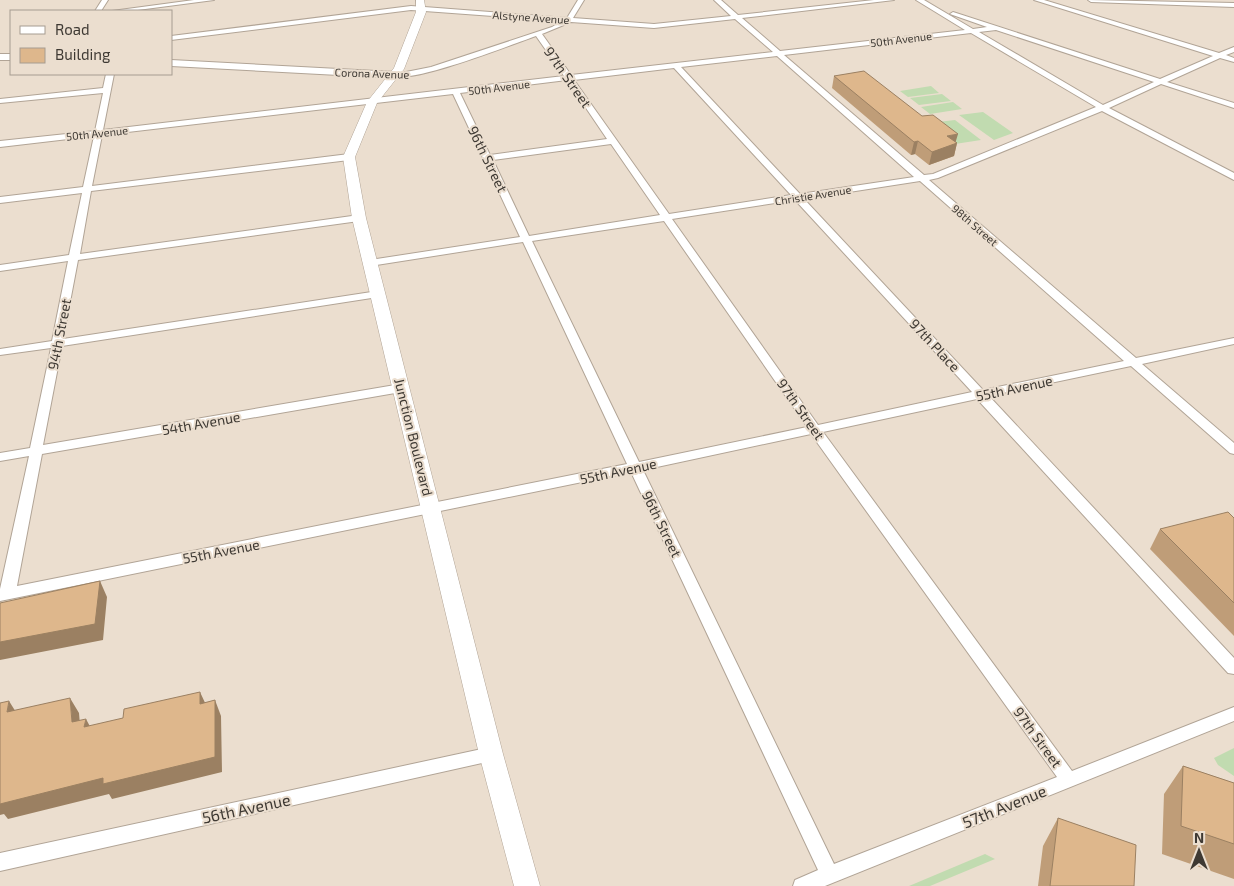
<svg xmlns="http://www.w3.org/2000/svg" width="1234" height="886" viewBox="0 0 1234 886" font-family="'Exo 2',sans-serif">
<rect width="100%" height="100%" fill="#ebdecf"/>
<!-- green -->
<path fill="#c1dbb0" d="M931 86 939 93 908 97 900 91Z
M942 94 951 101 919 105 910 98Z
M953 102 962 109 930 114 921 107Z
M983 112 1013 133 994 140 959 115Z
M955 120 981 140 955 144 929 123Z
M1234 748V776L1218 765 1214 758Z
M985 854 995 859 930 886H909Z"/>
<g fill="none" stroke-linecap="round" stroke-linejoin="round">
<!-- minor casing -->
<g stroke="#b1a496" stroke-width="2">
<path id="minor" d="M102 0H108L101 11H95Z
M194 0H214L130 11H112Z
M578 0H584L573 18 654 24 731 16 714 0H721L738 15 874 0H894L742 18 780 51 965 30 916 0H924L973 29 987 27 950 14 953 12 1160 79 1213 56 1034 0H1044L1219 53 1234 47V52L1226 55 1234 58V62L1220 58 1167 82 1234 103V108L1161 84 1109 108 1234 173V180L1102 111 938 178 929 180 1136 358 1234 338V344L1142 364 1234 443V454L1230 453 1131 366 989 396 1234 658V674L1228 673 977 399 823 432 1072 771 1234 707V721L825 886H793L795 880 818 870 631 472 0 601V589L29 456 0 461V453L30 448 51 348 0 355V349L52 341 68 261 0 271V265L69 255 82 193 0 203V197L83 187 94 136 0 147V141L95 131 103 93 0 103V99L103 88 106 74H114L103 130 564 76 536 36C513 44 408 86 391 75L431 67 552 27 562 21 411 10 171 40V36L411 6 567 18ZM735 19 773 52 571 75 542 34 571 22 654 28ZM996 30 1154 82 1103 105 979 32ZM971 33 1096 107 933 174 924 175 784 55ZM777 56 914 177 800 194 681 67ZM674 68 791 195 669 214 574 80ZM567 80 607 139 490 155 460 93ZM453 94 520 237 370 260 365 263 370 266 523 242 627 464 17 586 42 454 401 392 407 388 401 384 43 445 62 346 378 297 383 294 378 291 63 339 78 260 359 221 364 218 359 215 80 254 91 191 349 160 353 157 349 154 92 186 102 135ZM611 144 660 215 529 236 493 160ZM920 181 1124 361 983 390 804 199ZM795 200 972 392 818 425 672 219ZM664 221 807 427 639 462 532 241ZM811 434 1057 777 834 864 643 470Z
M1088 0 1234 3V7L1091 2Z
M491 747 497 749 499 754 497 759 491 761 0 871V853Z"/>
</g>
<!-- tertiary casing -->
<g stroke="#b1a496" stroke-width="2">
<path id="tertiary" d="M0 54H11V60H0Z
M171 60 395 72 400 75 395 78 171 66Z"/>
</g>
<!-- secondary casing -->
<g stroke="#b1a496" stroke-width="1">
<path id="secondary" d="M416 0H424L426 12 404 69 377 103 355 157 366 218 503 754 540 886H514L479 754 352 218 343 157 367 102 394 68 416 12Z"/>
</g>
<!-- minor -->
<use href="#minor" fill="#fff" fill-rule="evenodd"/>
<!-- tertiary -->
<use href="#tertiary" fill="#fff" fill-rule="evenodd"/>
<!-- secondary -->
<use href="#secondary" fill="#fff" fill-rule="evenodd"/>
</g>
<!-- wall -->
<path fill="#bf9d78" d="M834 76 956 142 957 143 954 156 929 165 915 154 911 155 832 88Z
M1234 518V636L1150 549 1160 529Z
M1183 766 1234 783V879L1162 854 1164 794Z
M1058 818 1134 886H1038L1043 846Z"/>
<!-- shaded-wall -->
<path fill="#9b8062" d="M958 134 955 144 957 143 954 156 929 165 932 152 947 136Z
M918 141 915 154 911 155 914 142Z
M100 581 107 597 103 640 0 660V642Z
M200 692 207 707 200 704Z
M70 698 79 713 81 737 72 722Z
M215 700 221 716 222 772 112 799 109 794 8 819 4 814 0 815V804Z
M9 701 19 717 7 712Z
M86 719 94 734 84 727Z"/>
<!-- building -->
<path fill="#deb78c" stroke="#9b8062" d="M864 71 922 116 933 115 958 134 947 136 957 143 932 152 918 141 914 142 834 76Z
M1228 512 1234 518V603L1160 529Z
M100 581 95 624 0 642V603Z
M200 692V704L215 700V757L103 784V778L0 804V703L9 701 7 712 70 698 72 722 86 719 84 727 123 718 124 709Z
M1183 766 1234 783V844L1181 826Z
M1058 818 1136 845 1134 886H1050Z"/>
<g text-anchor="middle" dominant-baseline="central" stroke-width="4" stroke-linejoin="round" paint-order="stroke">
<!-- far-street labels -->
<g font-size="11" fill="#3e3933" stroke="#ebdecf">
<text transform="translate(531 17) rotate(4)">Alstyne Avenue</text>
<text transform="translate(901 39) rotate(-7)">50th Avenue</text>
<text transform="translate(372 73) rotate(2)">Corona Avenue</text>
<text transform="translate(499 87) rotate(-7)">50th Avenue</text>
<text transform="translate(97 133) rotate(-6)">50th Avenue</text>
<text transform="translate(813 195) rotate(-9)">Christie Avenue</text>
<text transform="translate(975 225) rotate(41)">98th Street</text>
</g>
<!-- street labels -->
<g font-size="14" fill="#3e3933" stroke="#ebdecf">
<text transform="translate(568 77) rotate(55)">97th Street</text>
<text transform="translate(488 159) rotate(64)">96th Street</text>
<text transform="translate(59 334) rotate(-79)">94th Street</text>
<text transform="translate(935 345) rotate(47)">97th Place</text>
<text transform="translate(1014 388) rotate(-12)">55th Avenue</text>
<text transform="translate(801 409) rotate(55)">97th Street</text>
<text transform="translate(201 423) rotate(-10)">54th Avenue</text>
<text transform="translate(414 437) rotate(76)">Junction Boulevard</text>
<text transform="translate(618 471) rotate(-12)">55th Avenue</text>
<text transform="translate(662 524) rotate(64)">96th Street</text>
<text transform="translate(221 551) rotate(-11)">55th Avenue</text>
<text transform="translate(1038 737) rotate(54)">97th Street</text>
</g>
<!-- near-street labels -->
<g font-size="16" fill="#3e3933" stroke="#ebdecf">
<text transform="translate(1004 806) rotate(-22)">57th Avenue</text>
<text transform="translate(246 808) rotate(-12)">56th Avenue</text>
</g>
</g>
<!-- legend -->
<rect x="10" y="10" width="162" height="65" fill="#ebdecf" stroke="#a69c91"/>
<rect x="20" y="26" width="25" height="8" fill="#ffffff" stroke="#a69c91"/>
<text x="55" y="35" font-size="15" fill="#3e3933">Road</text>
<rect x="20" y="48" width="25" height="15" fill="#deb78c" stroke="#a69c91"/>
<text x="55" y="60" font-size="15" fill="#3e3933">Building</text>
<!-- north arrow -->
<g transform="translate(1199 851)" stroke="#ebdecf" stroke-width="4" paint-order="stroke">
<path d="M0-4L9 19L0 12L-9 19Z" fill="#3e3933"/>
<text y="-8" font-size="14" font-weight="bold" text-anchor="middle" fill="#3e3933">N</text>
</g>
</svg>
